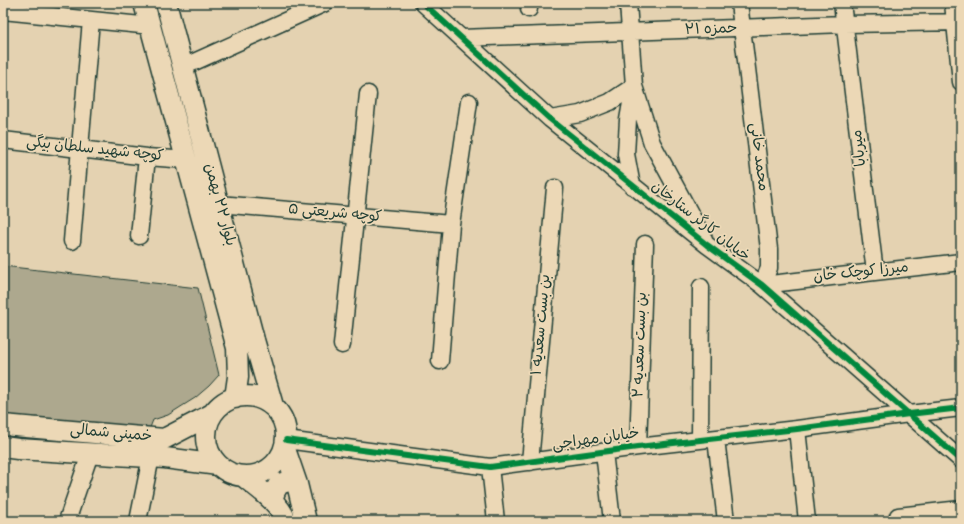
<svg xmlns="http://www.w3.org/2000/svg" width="964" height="524" viewBox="0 0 964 524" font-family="'Gochi Hand','Playpen Sans Arabic',sans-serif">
<rect width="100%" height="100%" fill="#e4d2b1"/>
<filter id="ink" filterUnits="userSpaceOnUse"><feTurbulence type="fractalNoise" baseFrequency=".025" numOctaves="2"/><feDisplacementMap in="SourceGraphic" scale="8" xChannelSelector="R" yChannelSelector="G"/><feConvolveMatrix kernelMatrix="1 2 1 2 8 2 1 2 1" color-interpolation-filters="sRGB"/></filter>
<g filter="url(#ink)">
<!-- building -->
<path fill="#ada88e" stroke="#1f3d34" d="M3 266 198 288 219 375 209 386 195 398 168 415 153 420 146 438 3 425Z"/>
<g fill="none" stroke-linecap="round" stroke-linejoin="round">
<!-- minor casing -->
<g stroke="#1f3d34" stroke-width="19">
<path id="minor" d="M423 3 550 119 707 245 762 285 961 460
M529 3V9
M628 3 634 86 652 143 704 239
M739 3 769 249V268L762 285 961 262
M842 3 875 272
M953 3 961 82
M3 11 151 26
M461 38 845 24 961 22
M183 67 325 3
M550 119 580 114 610 102 634 86 628 120 626 154 632 186
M3 140 147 157 187 160
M219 204 451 224
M139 236 147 157
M72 241 91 20
M342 345 368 94
M440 361 451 224 469 102
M797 429 807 521
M716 439 726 521
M286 440 490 467 638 447 797 429 909 414 961 408
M700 440 701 287
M638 447 645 244
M604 452 612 521
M530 462 555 188
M490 467 496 521
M898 516 961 509
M67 521 90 454
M138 521 151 457"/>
</g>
<!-- major casing -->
<g stroke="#1f3d34" stroke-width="23">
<path id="major" d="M144 3 237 348 238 377 235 398
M166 3 254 340 273 406
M206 436a40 40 0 1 1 80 0a40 40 0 1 1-80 0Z
M3 425 164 439 212 414
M3 447 18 449 165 458 218 465
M285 449 297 484 306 521
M244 477C258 488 280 503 286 521
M272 500 275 491 279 484 289 481 297 484"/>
</g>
<!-- minor -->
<use href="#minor" stroke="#ecd8b6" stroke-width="16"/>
<!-- major -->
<use href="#major" stroke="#ecd8b6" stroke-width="20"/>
<!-- cycleway casing -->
<g stroke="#ecd8b6" stroke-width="8">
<path id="cycleway" d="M423 3 550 119 707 245 762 285 961 460
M286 440 490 467 638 447 797 429 909 414 961 408"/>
</g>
<!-- cycleway -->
<use href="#cycleway" stroke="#00873e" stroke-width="6"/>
</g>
</g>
<g text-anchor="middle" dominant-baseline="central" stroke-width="3.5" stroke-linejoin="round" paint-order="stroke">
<!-- street labels -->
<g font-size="15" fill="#1f3d34" stroke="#ecd8b6">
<text transform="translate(711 30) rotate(-2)">حمزه ۲۱</text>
<text transform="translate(860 148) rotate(-97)">میربابا</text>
<text transform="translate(95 150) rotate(6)">کوچه شهید سلطان بیگی</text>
<text transform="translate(758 157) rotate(83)">محمد خانی</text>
<text transform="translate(219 205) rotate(75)">بلوار ۲۲ بهمن</text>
<text transform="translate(335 214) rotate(5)">۵ کوچه شریعتی</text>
<text transform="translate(700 222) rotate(38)">خیابان کارگر ستارخان</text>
<text transform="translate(861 273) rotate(-6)">میرزا کوچک خان</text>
<text transform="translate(542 325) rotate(-85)">بن بست سعدیه ۱</text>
<text transform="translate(641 345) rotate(-88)">بن بست سعدیه ۲</text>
<text transform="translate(111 434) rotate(5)">خمینی شمالی</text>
<text transform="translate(596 440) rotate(-8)">خیابان مهراجی</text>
</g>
</g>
<!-- margin -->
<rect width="964" height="524" fill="none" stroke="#ecd8b6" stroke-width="16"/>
<rect x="8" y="8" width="948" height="508" fill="none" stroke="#1f3d34" stroke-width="1.5" filter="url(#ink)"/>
</svg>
